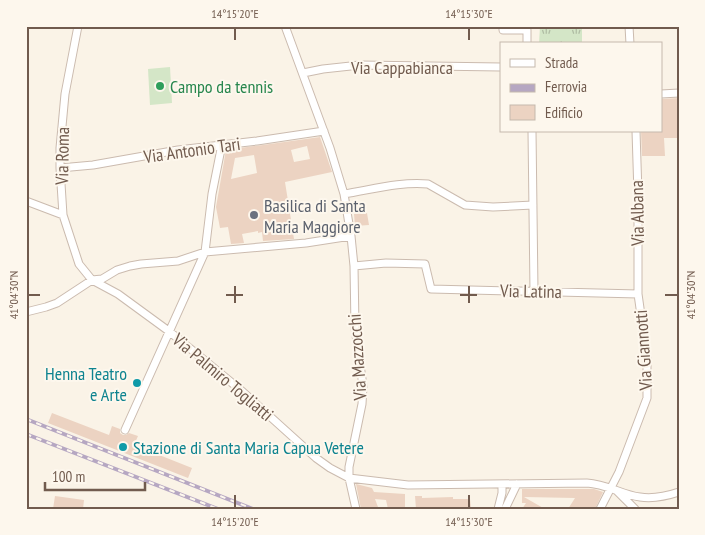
<svg xmlns="http://www.w3.org/2000/svg" width="705" height="535" viewBox="0 0 705 535" font-family="'PT Sans Narrow',sans-serif">
<defs>
<pattern id="park-tufts" width="24" height="20" patternUnits="userSpaceOnUse" patternTransform="scale(1.25)"><rect width="24" height="20" fill="#d4e6c7"/><path d="M3 7l-1-3M5 7V3M7 7l1-3M15 17l-1-3M17 17v-4M19 17l1-3" fill="none" stroke="#b0bda4"/></pattern>
</defs>
<rect width="100%" height="100%" fill="#faf3e7"/>
<!-- grass -->
<path fill="#d4e6c7" d="M170 67 172 103 150 105 148 69Z"/>
<!-- park -->
<path fill="url(#park-tufts)" d="M540 26H582V44H539Z"/>
<!-- building -->
<path fill="#ecd3c2" fill-rule="evenodd" d="M679 98V138H664L665 156H642L641 131H661V99Z
M320 137 332 172 285 182 294 239 263 241 262 232 258 233V231L242 234 244 243 231 244 228 227 220 228 216 207 226 150ZM307 146 310 159 294 162 291 150ZM254 155 257 173 231 179 235 158Z
M367 213 369 225 355 226 354 214Z
M52 413 109 435 112 426 120 429V433L123 435H126L129 433 138 436 134 445 192 468 188 478 48 423Z
M356 484 372 488 374 492 405 494V509H388L386 500 375 499 378 507 372 509H361Z
M522 489H594L603 492 595 509H568L575 498 524 497 545 509H522L526 503H522Z
M55 496 84 500 83 509H53Z
M415 496H422V498L453 497V499H470L471 508 416 509Z"/>
<g fill="none" stroke-linecap="round" stroke-linejoin="round">
<!-- minor casing -->
<g stroke="#cbbbaf" stroke-width="9">
<path id="minor" d="M78 26 65 94 60 148V168L63 215 79 264 92 280 118 294 170 332 243 392 316 458 330 468 349 478 408 485 587 483C607 484 622 495 640 497 653 499 667 496 679 492
M285 26 330 148 344 194 351 236 354 266 355 328 363 386 362 404 349 467V478L356 509
M503 26V30H527V44
M629 26 630 44
M303 73 323 69 360 65 501 67
M661 94 679 93
M532 131 534 291
M60 168 93 165 178 150 257 141 324 131
M344 194C370 190 402 181 428 184L465 205 493 207 533 205
M26 201 63 215
M354 266 386 263 425 264 431 289 638 294
M26 312 46 307 57 303 92 280 102 279 117 270 130 266 141 264 178 261 205 252 306 243 351 236
M125 430 205 252 212 194 222 144
M617 491 635 509
M498 509 502 493V484
M505 509 517 484
M600 509 619 472 647 398V358L638 294V194L636 131"/>
</g>
<!-- minor -->
<use href="#minor" stroke="#fff" stroke-width="7"/>
<!-- rail casing -->
<g stroke="#b6a7c2" stroke-width="4">
<path id="rail" d="M26 419 253 509
M26 434 218 509"/>
</g>
<!-- rail -->
<use href="#rail" stroke="#fdf7ed" stroke-width="2" stroke-dasharray="5.5" stroke-linecap="butt"/>
</g>
<!-- ticks -->
<path fill="none" stroke="#715b4e" stroke-width="2" d="M235 28V40M469 28V40M235 286V303M469 286V303M28 295H40M226 295H243M460 295H477M665 295H678M235 495V508M469 495V508"/>
<!-- markers -->
<circle fill="#2e9e5b" stroke="#fdf7ed" stroke-width="2" cx="160" cy="86" r="5"/>
<circle fill="#6b7280" stroke="#fdf7ed" stroke-width="2" cx="254" cy="215" r="5"/>
<g fill="#0f9aa8" stroke="#fdf7ed" stroke-width="2">
<circle cx="137" cy="383" r="5"/>
<circle cx="123" cy="447" r="5"/>
</g>
<g text-anchor="middle" dominant-baseline="central" stroke-width="4" stroke-linejoin="round" paint-order="stroke">
<!-- street labels -->
<g font-size="18" fill="#715b4e" stroke="#fdf7ed">
<text x="402" y="67">Via Cappabianca</text>
<text transform="translate(192 150) rotate(-8)">Via Antonio Tari</text>
<text transform="translate(62 156) rotate(-89)">Via Roma</text>
<text transform="translate(637 213) rotate(-91)">Via Albana</text>
<text transform="translate(531 291) rotate(1)">Via Latina</text>
<text transform="translate(643 350) rotate(-94)">Via Giannotti</text>
<text transform="translate(357 357) rotate(-94)">Via Mazzocchi</text>
<text transform="translate(223 377) rotate(40)">Via Palmiro Togliatti</text>
</g>
<!-- leisure labels -->
<g font-size="18" fill="#27864d" stroke="#fdf7ed" text-anchor="start">
<text x="170" y="86">Campo da tennis</text>
</g>
<!-- worship labels -->
<g font-size="18" fill="#5b616d" stroke="#fdf7ed" text-anchor="start">
<text x="264" y="205">Basilica di Santa<tspan x="264" dy="21">Maria Maggiore</tspan></text>
</g>
<!-- culture labels -->
<g font-size="18" fill="#0d838f" stroke="#fdf7ed" text-anchor="end">
<text x="127" y="373">Henna Teatro<tspan x="127" dy="21">e Arte</tspan></text>
<text x="133" y="447" text-anchor="start">Stazione di Santa Maria Capua Vetere</text>
</g>
</g>
<!-- border -->
<rect width="705" height="535" fill="none" stroke="#fdf7ed" stroke-width="55"/>
<!-- legend -->
<rect x="500" y="42" width="162" height="90" fill="#fdf7ed" stroke="#c5b9ad"/>
<rect x="510" y="59" width="25" height="8" fill="#ffffff" stroke="#c5b9ad"/>
<text x="545" y="68" font-size="15" fill="#715b4e">Strada</text>
<rect x="510" y="84" width="25" height="8" fill="#b6a7c2" stroke="#c5b9ad"/>
<text x="545" y="92" font-size="15" fill="#715b4e">Ferrovia</text>
<rect x="510" y="105" width="25" height="15" fill="#ecd3c2" stroke="#c5b9ad"/>
<text x="545" y="118" font-size="15" fill="#715b4e">Edificio</text>
<!-- scale -->
<path d="M45 482v8h100v-8" fill="none" stroke="#715b4e" stroke-width="2.5"/>
<text x="52" y="482" font-size="15" fill="#715b4e" stroke="#fdf7ed" stroke-width="4" paint-order="stroke">100 m</text>
<rect x="28" y="28" width="650" height="480" fill="none" stroke="#715b4e" stroke-width="2"/>
<g font-size="12" text-anchor="middle" fill="#715b4e">
<text x="235" y="18">14°15'20"E</text>
<text x="469" y="18">14°15'30"E</text>
<text transform="translate(14 295) rotate(-90)" y="4">41°04'30"N</text>
<text transform="translate(691 295) rotate(-90)" y="4">41°04'30"N</text>
<text x="235" y="526">14°15'20"E</text>
<text x="469" y="526">14°15'30"E</text>
</g>
</svg>
